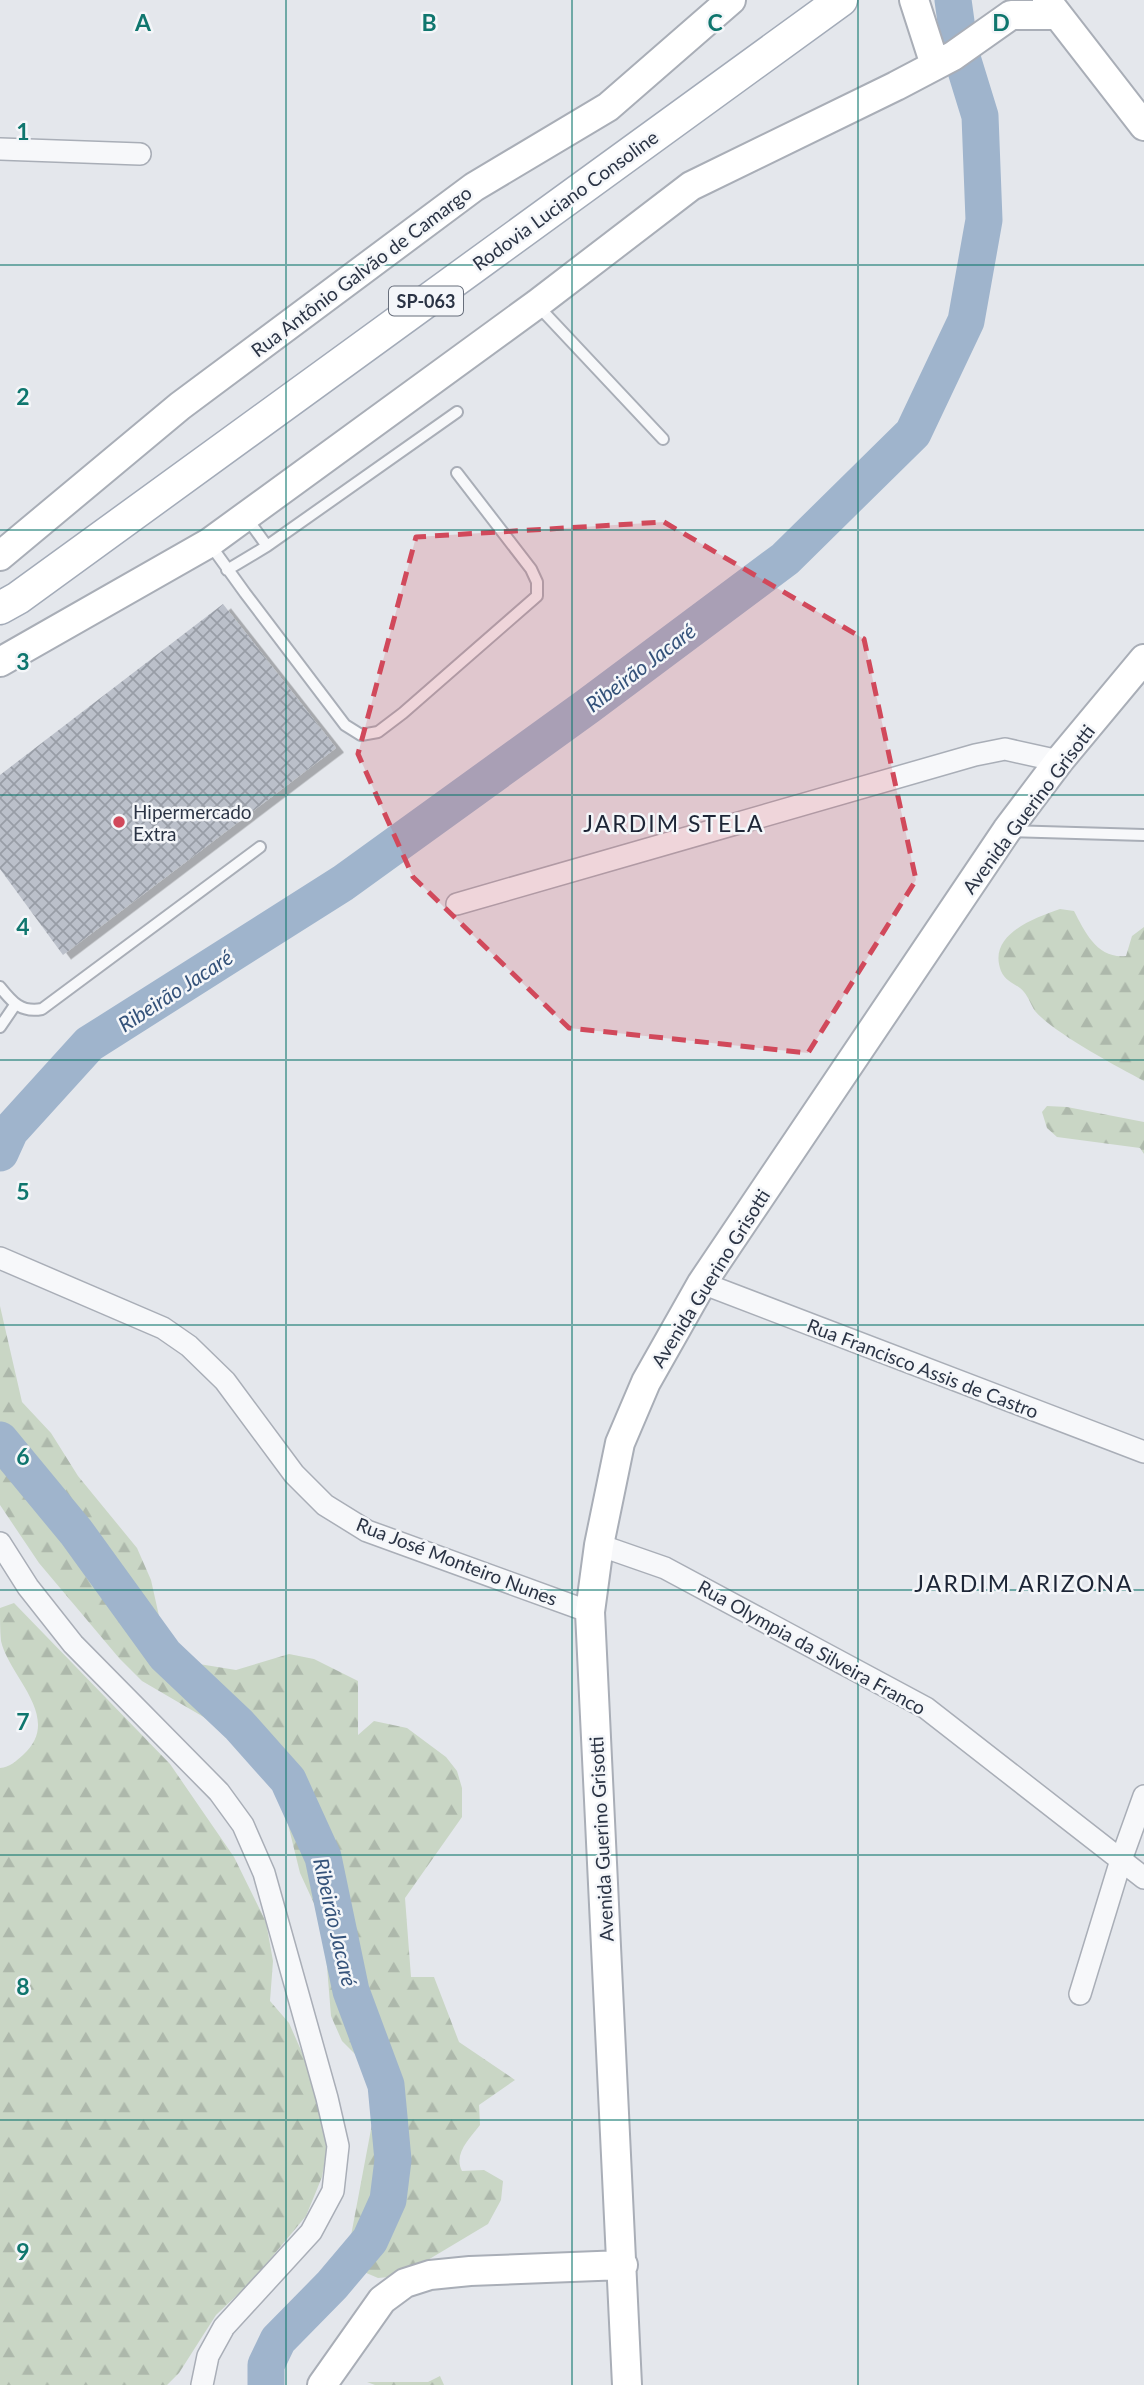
<svg xmlns="http://www.w3.org/2000/svg" width="1144" height="2385" viewBox="0 0 1144 2385" font-family="Lato,sans-serif">
<defs>
<pattern id="forest-firs" width="22" height="20" patternUnits="userSpaceOnUse" patternTransform="scale(1.75)"><rect width="22" height="20" fill="#c9d6c5"/><path d="M5 1l3.5 6h-7zM16 11l3.5 6h-7z" fill="#adb8ab"/></pattern>
<pattern id="building-cross-hatch" width="8" height="8" patternUnits="userSpaceOnUse" patternTransform="scale(1.75)"><rect width="8" height="8" fill="#bbc0ca"/><path d="M0 0l8 8M0 8l8-8" fill="none" stroke="#989da6"/></pattern>
<filter id="shadow"><feDropShadow dx="8" dy="4.5" stdDeviation="0" flood-color="#0004"/></filter>
</defs>
<rect width="100%" height="100%" fill="#e4e7ec"/>
<!-- forest -->
<path fill="url(#forest-firs)" d="M1060 909 1074 911C1085 932 1097 959 1126 956L1132 936 1144 927V1081C1116 1066 1054 1033 1035 1011 1031 1005 1029 998 1024 992 1018 984 1006 983 1001 971 987 935 1034 918 1060 909Z
M1047 1106 1067 1107 1144 1122V1154L1140 1148 1057 1137 1047 1128 1042 1112Z
M0 1306 22 1402 51 1433 78 1476 137 1548 151 1580 161 1625 176 1648 199 1664 236 1670 289 1654 314 1659 358 1681V1735L374 1721 407 1728 446 1757 457 1771 462 1788V1817L405 1898 411 1977H434L459 2042 515 2080 479 2105 480 2125C470 2138 453 2154 462 2171L484 2170 503 2181 501 2200 488 2224 401 2276 378 2278 357 2269 350 2256V2241L372 2124 371 2087 361 2060 342 2041 331 2016 325 1942 317 1910 300 1873 284 1808 258 1765 238 1744 207 1719 142 1681 119 1658 39 1563 0 1505Z
M14 1603 170 1764 234 1857 266 1922 273 1961 270 2001 289 2023 311 2073 323 2112 327 2148 322 2177 306 2216 251 2282 216 2315 179 2373 167 2385H0V1768C10 1767 15 1762 23 1755 64 1718 9 1677 1 1641 0 1631 0 1618 0 1608Z
M440 2376 444 2385H375L367 2382H428Z"/>
<g fill="none" stroke-linecap="round" stroke-linejoin="round">
<!-- river -->
<path stroke="#9fb4cc" stroke-width="37" d="M0 1153 10 1131 89 1044 343 883 588 706 785 559 913 433 966 321 984 220 980 116 960 51 953 0
M0 1440 76 1532 165 1655 239 1725 288 1780 323 1857 351 1991 386 2085 393 2160 388 2200 370 2240 332 2285 278 2340 266 2365V2385"/>
</g>
<!-- building -->
<path fill="url(#building-cross-hatch)" filter="url(#shadow)" d="M223 604 336 748 63 955 0 869V775Z"/>
<g fill="none" stroke-linecap="round" stroke-linejoin="round">
<!-- lane casing -->
<g stroke="#a9aeb7" stroke-width="14">
<path id="lane" d="M538 306 663 439
M246 517 267 546
M209 543 245 593 345 725 361 735 378 732 403 713 537 596V582L531 569 457 473
M227 570 267 546 457 412
M1010 831 1144 835
M0 987C12 1002 21 1013 42 1009L260 847
M0 1027 15 1005"/>
</g>
<!-- street casing -->
<g stroke="#a9aeb7" stroke-width="24">
<path id="street" d="M0 149 140 154
M457 904 975 755 1005 749 1059 761
M0 1258 163 1328 189 1346 225 1381 294 1474 325 1505 367 1531 590 1612
M702 1283 1144 1452
M0 1543 28 1587 73 1644 219 1792 243 1825 264 1873 327 2098 338 2146 333 2191 311 2232 224 2327 208 2356 202 2385
M599 1545 665 1568 926 1708 1144 1878
M1080 1994 1121 1860 1144 1796"/>
</g>
<!-- secondary casing -->
<g stroke="#a9aeb7" stroke-width="32">
<path id="secondary" d="M914 0 935 65
M1047 1 1144 126
M0 556 180 406 474 187 608 107 731 0
M0 662 209 543 537 304 691 186 896 86 953 56 1011 15H1056
M322 2385 382 2300 405 2283 430 2275 470 2271 623 2265
M627 2385 590 1612 599 1545 620 1443 646 1382 702 1283 1007 830 1059 761 1144 659"/>
</g>
<!-- primary casing -->
<g stroke="#a3abb8" stroke-width="35">
<path id="primary" d="M0 608 18 598 841 0"/>
</g>
<!-- lane -->
<use href="#lane" stroke="#f7f8fa" stroke-width="10"/>
<!-- street -->
<use href="#street" stroke="#f7f8fa" stroke-width="21"/>
<!-- secondary -->
<use href="#secondary" stroke="#fff" stroke-width="28"/>
<!-- primary -->
<use href="#primary" stroke="#fff" stroke-width="32"/>
</g>
<!-- marked area -->
<path fill="#d1495b" fill-opacity="0.2" stroke="#d1495b" stroke-width="5" stroke-dasharray="14 9" stroke-linejoin="round" d="M664 522 864 639 916 880 808 1053 569 1028 413 877 358 754 416 537Z"/>
<!-- grid -->
<path fill="none" stroke="#0f766e" stroke-width="2" stroke-opacity="0.55" d="M286 0V2385M572 0V2385M858 0V2385M0 265H1144M0 530H1144M0 795H1144M0 1060H1144M0 1325H1144M0 1590H1144M0 1855H1144M0 2120H1144"/>
<!-- markers -->
<circle fill="#d1495b" stroke="#f4f6f9" stroke-width="2.5" cx="119" cy="822" r="7"/>
<g text-anchor="middle" dominant-baseline="central" stroke-width="5" stroke-linejoin="round" paint-order="stroke">
<!-- shield labels -->
<rect fill="#f4f6f9" stroke="#676e7b" stroke-width="2" x="389" y="286.5" width="74" height="29" rx="5"/>
<g font-size="18" font-weight="bold" fill="#2b3445">
<text x="426" y="301">SP-063</text>
</g>
<!-- street labels -->
<g font-size="19" fill="#2b3445" stroke="#f4f6f9">
<text transform="translate(565 200) rotate(-36)">Rodovia Luciano Consoline</text>
<text transform="translate(361 271) rotate(-37)">Rua Antônio Galvão de Camargo</text>
<text transform="translate(1028 809) rotate(-53)">Avenida Guerino Grisotti</text>
<text transform="translate(710 1278) rotate(-58)">Avenida Guerino Grisotti</text>
<text transform="translate(923 1368) rotate(21)">Rua Francisco Assis de Castro</text>
<text transform="translate(457 1561) rotate(21)">Rua José Monteiro Nunes</text>
<text transform="translate(812 1647) rotate(29)">Rua Olympia da Silveira Franco</text>
<text transform="translate(601 1839) rotate(-93)">Avenida Guerino Grisotti</text>
</g>
<!-- poi labels -->
<g font-size="19" fill="#2b3445" stroke="#f4f6f9" text-anchor="start">
<text x="133" y="811">Hipermercado<tspan x="133" dy="22">Extra</tspan></text>
</g>
<!-- water labels -->
<g font-size="21" font-style="italic" fill="#34527a" stroke="#f4f6f9">
<text transform="translate(640 667) rotate(-37)">Ribeirão Jacaré</text>
<text transform="translate(175 990) rotate(-33)">Ribeirão Jacaré</text>
<text transform="translate(336 1922) rotate(77)">Ribeirão Jacaré</text>
</g>
<!-- quarter labels -->
<g font-size="23" letter-spacing="2" fill="#1d2536" stroke="#f4f6f9">
<text x="674" y="823">JARDIM STELA</text>
<text x="1024" y="1583">JARDIM ARIZONA</text>
</g>
</g>
<g font-size="23" text-anchor="middle" font-weight="bold" fill="#0f766e" stroke="#f4f6f9" stroke-width="5" stroke-linejoin="round" paint-order="stroke">
<text x="143" y="31">A</text>
<text x="429" y="31">B</text>
<text x="715" y="31">C</text>
<text x="1001" y="31">D</text>
<text x="23" y="140">1</text>
<text x="23" y="405">2</text>
<text x="23" y="670">3</text>
<text x="23" y="935">4</text>
<text x="23" y="1200">5</text>
<text x="23" y="1465">6</text>
<text x="23" y="1730">7</text>
<text x="23" y="1995">8</text>
<text x="23" y="2260">9</text>
</g>
</svg>
